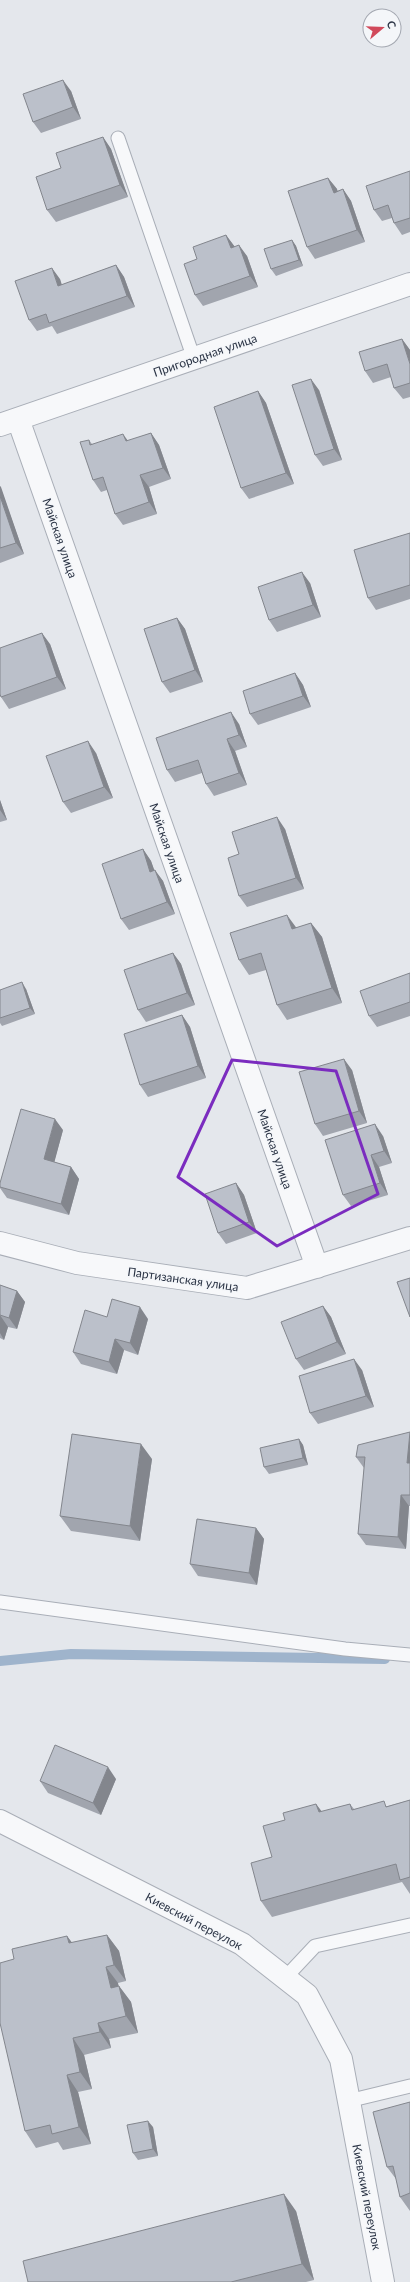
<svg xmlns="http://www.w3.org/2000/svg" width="410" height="2282" viewBox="0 0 410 2282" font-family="Lato,sans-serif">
<rect width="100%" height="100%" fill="#e4e7ec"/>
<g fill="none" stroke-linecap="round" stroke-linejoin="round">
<!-- stream -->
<path stroke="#9fb4cc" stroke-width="10" d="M0 1661 71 1654 385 1659"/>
<!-- lane casing -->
<g stroke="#a9aeb7" stroke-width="15">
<path id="lane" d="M118 138 194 359
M0 1602 345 1649 410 1655
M285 1978 315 1946 410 1925
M348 2101 410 2086"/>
</g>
<!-- street casing -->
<g stroke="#a9aeb7" stroke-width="24">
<path id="street" d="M18 419 317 1267
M0 425 410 284
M0 1243 77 1263 247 1288 410 1238
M0 1821 242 1944 307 1995 341 2059 383 2282"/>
</g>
<!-- lane -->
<use href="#lane" stroke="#f7f8fa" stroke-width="13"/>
<!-- street -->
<use href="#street" stroke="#f7f8fa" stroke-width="22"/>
</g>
<!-- wall -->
<path fill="#a1a5ae" d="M71 91 81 119 41 133 33 122Z
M103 137 111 149 128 197 56 222 47 210 61 168Z
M410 171V232L402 235 394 223 392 218 382 221 374 210Z
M328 178 337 189V191L343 189 351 201 365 242 315 259 307 247Z
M226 235 234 246 247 256 258 287 203 306 195 295 197 259Z
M292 240 296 246 303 266 276 276 271 269Z
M116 265 124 277 135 307 57 334 52 326 37 331 29 320 60 279 61 285Z
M402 339 410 350V397L403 399 394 388 391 377 373 383 365 371Z
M319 390 342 460 323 466 315 455Z
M258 391 266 403 294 484 249 499 241 488Z
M151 433 159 445 171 479 149 487 157 514 123 525 115 514 107 490 101 492 93 480 89 440 92 444 128 441Z
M0 486 24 554 0 563Z
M410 533V599L376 610 368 598Z
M310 583 321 617 277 632 269 620Z
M177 618 185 629 203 682 170 693 162 682Z
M50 644 66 689 9 709 1 697Z
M295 673 303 685 311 707 258 725 250 714Z
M239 724 247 747 235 751 247 785 214 796 206 784 202 773 175 782 167 770Z
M96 753 113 798 71 813 63 802Z
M0 800 7 820 0 822Z
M285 829 304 889 247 907 239 896V854Z
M143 849 151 861 154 870 163 881 175 914 129 930 121 919Z
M311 923 322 937 342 1003 287 1020 277 1005 266 970 249 975 239 960 296 928Z
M173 953 181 964 195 1005 146 1022 138 1010Z
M410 973V1016L377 1027 369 1016Z
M26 989 35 1014 2 1026 0 1023V990Z
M182 1015 190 1027 206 1078 148 1097 140 1085Z
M352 1070 367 1123 323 1136 315 1124Z
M63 1130 54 1162 71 1167 79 1179 69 1215 7 1198 0 1188V1183Z
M383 1136 392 1163 379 1167 388 1195 351 1206 343 1195Z
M236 1183 244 1195 257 1233 226 1244 218 1233Z
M0 1285 17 1291 25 1302 17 1329 8 1327 4 1340 0 1338Z
M323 1306 331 1317 346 1354 304 1370 296 1359Z
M148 1319 138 1355 124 1350 117 1374 81 1364 73 1352Z
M362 1370 374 1407 318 1424 310 1413Z
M410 1432V1506H409L406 1549 366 1545 358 1534 364 1468 356 1457Z
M299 1439 303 1445 308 1465 269 1474 264 1467Z
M152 1459 140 1541 71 1531 60 1516Z
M256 1528 264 1539 257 1585 198 1576 190 1564Z
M116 1779 101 1815 48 1793 40 1781Z
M410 1800V1894L402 1882 272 1917 261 1901 272 1857 285 1820 316 1804 322 1812 350 1804 354 1809 388 1806Z
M107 1935 119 1951 126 1981 118 1983V1986H119L131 2002 138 2033 109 2039 111 2048 84 2055 92 2089 78 2092 91 2144 63 2150 58 2142 36 2148 25 2131 14 1959 67 1936 72 1943Z
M410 2102V2211L400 2197 396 2179 387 2167Z
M153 2127 158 2156 138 2160 133 2153Z
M296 2211 314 2280 306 2282H28Z"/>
<!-- shaded-wall -->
<path fill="#83868d" d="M63 80 71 91 81 119 73 107Z
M103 137 111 149 128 197 120 185Z
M328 178 337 189 342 204 334 193Z
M343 189 351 201 365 242 357 230Z
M226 235 235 247 231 248Z
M292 240 296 246 303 266 299 260Z
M239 245 247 256 258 287 250 276Z
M116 265 124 277 135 307 127 296Z
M52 268 60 279 66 297 58 286Z
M402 339 410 350V364Z
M311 379 319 390 342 460 334 449Z
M258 391 266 403 294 484 286 473Z
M151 433 159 445 171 479 163 468Z
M123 434 131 445 126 441Z
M140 475 149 487 157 514 149 502Z
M0 486 1 487 24 554 16 543 0 496Z
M302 572 310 583 321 617 313 605Z
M177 618 185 629 203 682 195 670Z
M42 633 50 644 66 689 57 677Z
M295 673 303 685 311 707 303 696Z
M231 712 239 724 247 747 239 735Z
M227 739 235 751 247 785 239 773Z
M88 741 96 753 113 798 104 787Z
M0 800 7 820 0 810Z
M277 817 285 829 304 889 296 878Z
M143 849 151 861 159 883 150 872Z
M155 870 163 881 175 914 167 902Z
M287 915 298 930 292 929Z
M311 923 322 937 342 1003 332 988Z
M173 953 181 964 195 1005 187 993Z
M22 982 26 989 35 1014 30 1008Z
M182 1015 190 1027 206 1078 198 1066Z
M344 1059 352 1070 367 1123 359 1111Z
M55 1119 63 1130 52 1171 44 1159Z
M375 1124 383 1136 392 1163 384 1151Z
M371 1155 379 1167 388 1195 380 1183Z
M71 1167 79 1179 69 1215 61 1204Z
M236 1183 244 1195 257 1233 249 1222Z
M17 1291 25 1302 17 1329 9 1318Z
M323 1306 331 1317 346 1354 337 1342Z
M140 1307 148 1319 138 1355 130 1343Z
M0 1315 8 1327 4 1340 0 1333Z
M115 1339 124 1350 117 1374 109 1362Z
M354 1359 362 1370 374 1407 366 1396Z
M410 1432V1466L407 1463Z
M299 1439 303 1445 308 1465 303 1458Z
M141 1444 152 1459 140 1541 130 1526Z
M401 1495 409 1506 406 1549 398 1537Z
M256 1528 264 1539 257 1585 249 1573Z
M108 1767 116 1779 101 1815 93 1803Z
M316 1804 328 1820 319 1812Z
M107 1935 119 1951 126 1981 114 1965Z
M67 1936 79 1952 69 1943Z
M106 1967 118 1983 123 2004 111 1988Z
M119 1986 131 2002 138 2033 126 2016Z
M98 2023 109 2039 111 2048 100 2032Z
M73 2038 84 2055 92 2089 80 2072Z
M67 2075 78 2092 91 2144 79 2127Z
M148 2121 153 2127 158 2156 153 2149Z
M284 2194 296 2211 314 2280 302 2264Z"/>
<!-- building -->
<path fill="#bbc0ca" stroke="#83868d" d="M63 80 73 107 33 122 23 94Z
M103 137 120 185 47 210 36 177 61 168 56 153Z
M410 171V218L394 223 388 205 374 210 366 186Z
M328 178 334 193 343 189 357 230 307 247 288 191Z
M226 235 231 248 239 245 250 276 195 295 184 264 197 259 193 247Z
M292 240 299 260 271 269 264 249Z
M116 265 127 296 49 323 46 314 29 320 15 281 52 268 58 286Z
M402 339 410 364V383L394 388 387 364 365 371 359 352Z
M311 379 334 449 315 455 292 385Z
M258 391 286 473 241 488 214 407Z
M151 433 163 468 140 475 149 502 115 514 103 477 93 480 80 442 89 440 90 445 123 434 126 441Z
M0 496 16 543 0 548Z
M410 533V585L368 598 354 550Z
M302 572 313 605 269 620 258 587Z
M177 618 195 670 162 682 144 629Z
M42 633 57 677 1 697 0 694V648Z
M295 673 303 696 250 714 243 691Z
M231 712 239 735 227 739 239 773 206 784 198 760 167 770 156 738Z
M88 741 104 787 63 802 46 756Z
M277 817 296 878 239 896 228 858 239 854 232 832Z
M143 849 150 872 155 870 167 902 121 919 102 864Z
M287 915 292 929 311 923 332 988 277 1005 261 953 239 960 230 933Z
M173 953 187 993 138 1010 124 970Z
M410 973V1002L369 1016 360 991Z
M22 982 30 1008 0 1018V990Z
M182 1015 198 1066 140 1085 124 1034Z
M344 1059 359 1111 315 1124 299 1072Z
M21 1109 55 1119 44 1159 71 1167 61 1204 0 1187V1183Z
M375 1124 384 1151 371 1155 380 1183 343 1195 325 1140Z
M236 1183 249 1222 218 1233 205 1194Z
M410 1278V1317L397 1282Z
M0 1285 17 1291 9 1318 0 1315Z
M112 1299 140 1307 130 1343 115 1339 109 1362 73 1352 85 1310 107 1317Z
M323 1306 337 1342 296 1359 281 1322Z
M354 1359 366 1396 310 1413 299 1376Z
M410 1432 407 1463H410V1495H401L398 1537 358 1534 365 1457H356L358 1445Z
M72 1434 141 1444 130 1526 60 1516Z
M299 1439 303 1458 264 1467 260 1448Z
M197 1519 256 1528 249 1573 190 1564Z
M55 1745 108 1767 93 1803 40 1781Z
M410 1800V1877L400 1880 396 1864 261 1901 251 1863 272 1857 263 1826 285 1820 283 1813 316 1804 319 1812 350 1804 352 1810 384 1801 386 1807Z
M107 1935 114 1965 106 1967 111 1988 119 1986 126 2016 98 2023 100 2032 73 2038 80 2072 67 2075 79 2127 52 2134 50 2125 25 2131 0 2023V1963L14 1959 12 1949 67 1936 69 1943Z
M410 2102V2193L400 2197 393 2166 387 2167 373 2112Z
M148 2121 153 2149 133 2153 127 2125Z
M284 2194 302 2264 231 2282H28L23 2261Z"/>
<!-- marked area -->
<path fill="none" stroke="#7b2cbf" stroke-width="3" stroke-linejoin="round" d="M232 1060 336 1071 378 1194 277 1246 178 1177Z"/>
<g text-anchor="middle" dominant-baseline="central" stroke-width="3" stroke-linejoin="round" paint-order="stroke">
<!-- street labels -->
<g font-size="12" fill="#2b3445" stroke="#f4f6f9">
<text transform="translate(205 355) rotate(-19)">Пригородная улица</text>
<text transform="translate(60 538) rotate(71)">Майская улица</text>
<text transform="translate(167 843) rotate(71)">Майская улица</text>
<text transform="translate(275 1149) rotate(71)">Майская улица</text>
<text transform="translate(183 1279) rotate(8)">Партизанская улица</text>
<text transform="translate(194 1921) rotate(28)">Киевский переулок</text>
<text transform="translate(367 2197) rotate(79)">Киевский переулок</text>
</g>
</g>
<!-- north arrow -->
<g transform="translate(382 28) rotate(71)"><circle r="19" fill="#f4f6f9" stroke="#a4a8b1"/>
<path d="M0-3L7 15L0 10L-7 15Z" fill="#d1495b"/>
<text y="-6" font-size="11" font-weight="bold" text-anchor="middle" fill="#2b3445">С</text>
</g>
</svg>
